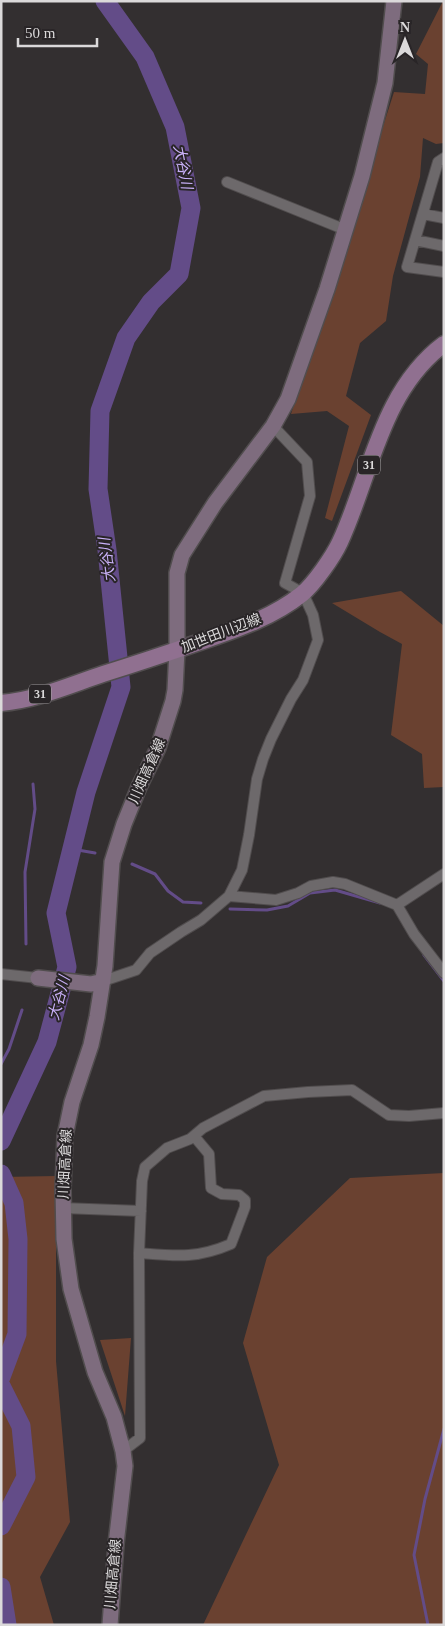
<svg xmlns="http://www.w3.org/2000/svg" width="445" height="1626" viewBox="0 0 445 1626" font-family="'Times New Roman','Noto Sans JP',serif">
<rect width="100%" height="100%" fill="#332f30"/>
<!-- green -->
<path fill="#6a4130" d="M443 1 444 143 436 144 423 138 420 177 393 276 386 321 360 343 346 396 371 415 332 521 325 518 349 426 327 411 291 414 394 92 425 94 428 64 416 54Z
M401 591 444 626V787L424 788 422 754 391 735 402 644 380 632 332 603Z
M444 1173V1625H203L279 1465 243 1343 267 1257 350 1178Z
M56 1176V1361L70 1522 40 1577 54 1625H1V1177Z
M131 1338 125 1416 100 1340Z"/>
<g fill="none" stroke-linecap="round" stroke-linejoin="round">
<!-- stream -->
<path stroke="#634c88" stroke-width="3" d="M72 849 95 853
M132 864 155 874 168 891 183 902 201 903
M230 909 267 910 288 906 310 893 335 890 380 903
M26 944 25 872 35 809 33 784
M424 955 444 981
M1 1064 9 1049 22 1010
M1 1188 10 1194
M428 1625 414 1555 425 1499 444 1429"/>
<!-- river -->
<path stroke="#634c88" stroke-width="19" d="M1 1141 47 1042 67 967 56 913 86 792 121 687 107 550 98 489 100 411 126 338 151 302 179 274 191 208 175 127 145 57 105 1
M1 1174 14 1203 18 1239 17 1334 1 1377
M1 1386 21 1426 26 1477 1 1526
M1 1587 7 1625"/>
<!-- street casing -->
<g stroke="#514d4e" stroke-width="12">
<path id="street" d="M444 158 438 162 407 267 444 272
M227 182 346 230
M423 214 444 218
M415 240 444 246
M229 896 276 900 298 893 311 886 333 882 345 884 397 905 414 934 444 973
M397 905 444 874
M1 974 38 978
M103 981 136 970 150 953 181 932 201 920 229 896 242 870 249 835 257 779 263 759 271 739 291 699 303 680 318 640 313 615 303 593 285 583 310 496 307 462 273 426
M63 1208 141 1211
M139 1253C176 1256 196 1259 231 1244L245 1207V1200L239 1195 222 1194 211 1188 209 1154 194 1136
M123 1451 140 1438 139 1253 142 1181 145 1167 167 1148 190 1139 203 1128 264 1096 308 1092 352 1090 389 1115 409 1116 444 1113"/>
</g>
<!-- secondary casing -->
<g stroke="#514d4e" stroke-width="18">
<path id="secondary" d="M38 978 91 984 103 981
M110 1625 116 1544 125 1466 123 1451 114 1417 95 1372 71 1289 64 1239 63 1190 65 1136 72 1102 91 1045 97 1017 105 966 112 862 124 824 139 787 158 748 173 701 175 690 177 650V573L182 555 215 503 273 426 288 399 327 289 362 176 385 83 394 1"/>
</g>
<!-- primary casing -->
<g stroke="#514d4e" stroke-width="19">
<path id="primary" d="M1 703C36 700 70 685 103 674 135 664 168 653 200 642 235 630 272 618 302 594 314 584 333 557 340 542 371 475 381 391 444 344"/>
</g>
<!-- street -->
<use href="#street" stroke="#6d696b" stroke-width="10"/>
<!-- secondary -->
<use href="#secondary" stroke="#7e6c7e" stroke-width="15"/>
<!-- primary -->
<use href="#primary" stroke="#907090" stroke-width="16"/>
</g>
<g text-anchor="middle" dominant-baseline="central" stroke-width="4" stroke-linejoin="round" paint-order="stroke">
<!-- shield labels -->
<g fill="#292527" stroke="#a6a3a4" stroke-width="1">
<rect x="358" y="455.5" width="22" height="19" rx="4"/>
<rect x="29" y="684.5" width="22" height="19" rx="4"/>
</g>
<g font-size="12" font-weight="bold" fill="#dbd9da">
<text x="369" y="465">31</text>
<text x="40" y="694">31</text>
</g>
<!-- street labels -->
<g font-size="14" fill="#dbd9da" stroke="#292527">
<text transform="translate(221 633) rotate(-21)">加世田川辺線</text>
<text transform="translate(147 771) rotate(-66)">川畑高倉線</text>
<text transform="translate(65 1164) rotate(-87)">川畑高倉線</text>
<text transform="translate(113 1574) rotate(-85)">川畑高倉線</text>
</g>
<!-- water labels -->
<g font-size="15" font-style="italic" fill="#c9b1f8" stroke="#292527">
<text transform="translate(183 167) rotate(79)">大谷川</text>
<text transform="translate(107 560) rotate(-97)">大谷川</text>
<text transform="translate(59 998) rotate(-75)">大谷川</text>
</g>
</g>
<!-- border -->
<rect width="445" height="1626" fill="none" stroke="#dbd9da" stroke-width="5"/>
<!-- north arrow -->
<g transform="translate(405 40)" stroke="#292527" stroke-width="4" paint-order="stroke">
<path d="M0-4L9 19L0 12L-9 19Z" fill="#dbd9da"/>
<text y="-8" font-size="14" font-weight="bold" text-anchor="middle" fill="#dbd9da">N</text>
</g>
<!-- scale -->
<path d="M18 38v8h79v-8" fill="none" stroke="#dbd9da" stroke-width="2.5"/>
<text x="25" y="38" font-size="15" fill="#dbd9da" stroke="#292527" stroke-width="4" paint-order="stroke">50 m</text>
</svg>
